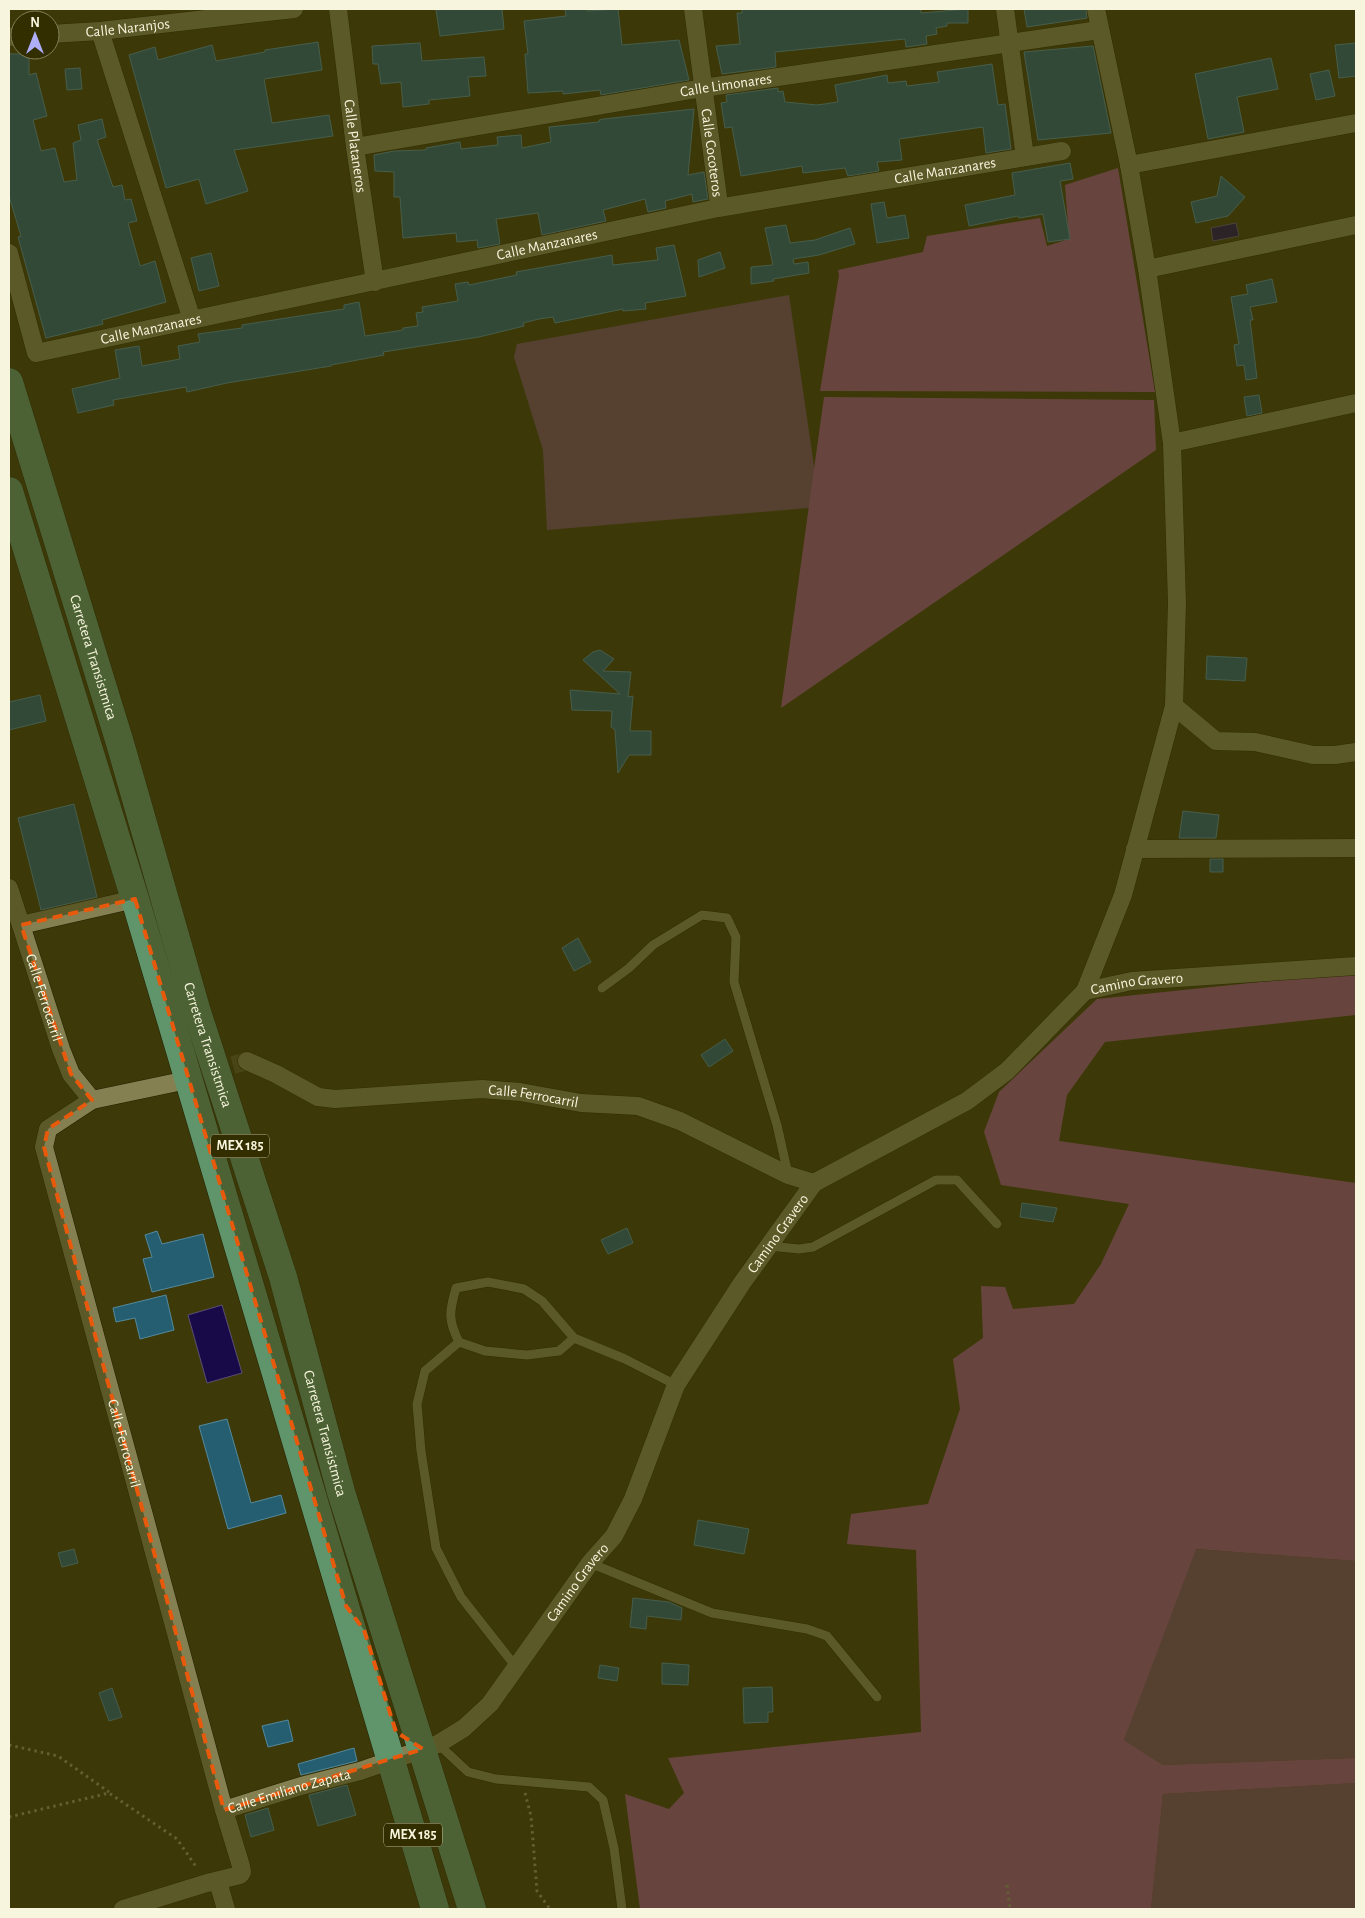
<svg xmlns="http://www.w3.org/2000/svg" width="1365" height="1918" viewBox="0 0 1365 1918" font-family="'Alegreya Sans',sans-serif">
<rect width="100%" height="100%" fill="#3d3908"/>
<!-- green -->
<path fill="#764c65" d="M789 295 820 507 547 530 543 450 514 357 517 344Z
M1195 1549 1356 1561V1758L1163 1765 1124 1740Z
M1356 1783V1909H1151L1163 1794Z"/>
<!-- forest -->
<path fill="#9c5581" d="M1118 168 1155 392 820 391 839 275 838 270 923 252 927 236 1040 218 1047 246 1069 239 1065 185Z
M824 397 1154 400 1156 450 781 708Z
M1356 972V1015L1105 1042 1067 1095 1059 1141 1356 1183V1561L1196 1549 1124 1740 1163 1765 1356 1758V1783L1163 1794 1151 1909H640L625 1794 669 1809 684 1793 668 1758 921 1732 916 1550 847 1544 851 1514 928 1504 960 1409 953 1359 983 1338 981 1286 1005 1287 1013 1309 1074 1304 1101 1264 1129 1204 1001 1185 984 1132 999 1092 1097 999Z"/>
<!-- water -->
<path fill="#180949" stroke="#5b5075" d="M1236 223 1239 236 1213 241 1211 228Z
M222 1305 242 1373 207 1383 188 1315Z"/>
<!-- building -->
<path fill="#265e71" stroke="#538a9e" d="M447 9H502L504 29 440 36 436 10Z
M565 9H587V11L618 9 622 45 679 40 689 80 601 95 600 90 563 94V91L528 93 525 54H528L524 21 566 16Z
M742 9H921V13L968 9V23H947V26L936 28 937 34 926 36 927 44 906 47 905 39 775 52 776 67 722 74 716 46 740 44 737 13H742Z
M1024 9H1086L1087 18 1027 27Z
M318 42 322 70 264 79 272 123 329 115 333 136 234 150 248 191 206 204 199 179 166 188 129 55 155 47 158 60 212 45 216 61 265 52V50Z
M420 43 422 61 484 57 486 76 468 77 470 96 429 100V104L403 107 401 82 381 84 378 64H373L372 46Z
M1356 43V76L1339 78 1335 45Z
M1093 46 1111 133 1038 140 1024 52Z
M9 54H29V75L36 73 47 116 33 120 41 151 55 148 64 182 77 180 73 143 81 140 78 125 102 119 106 137 97 140 113 187 122 185 125 200 131 199 137 221 128 223 140 266 155 261 166 302 102 320 103 324 46 338 18 237 21 236 9 196Z
M1271 58 1278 89 1237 97 1244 132 1208 139 1195 74Z
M992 64 998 105 1005 104 1011 149 986 153 983 127 899 139 902 160 877 162 879 171 848 176 845 168 803 173 802 166 741 176 732 127 725 128 721 103 727 102 726 95 778 88V92L783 91 785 102 817 105 838 102 835 85 887 75 888 83 906 81 907 86 939 82 937 72Z
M80 68 82 89 67 90 65 69Z
M1329 70 1335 96 1316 100 1310 74Z
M694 109 688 175 704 172 708 199 693 202 692 194 665 201 666 208 648 212 645 199 603 210 606 221 542 235 538 213 496 219 500 244 478 248 477 240 457 242 456 233 403 238 400 197H394V172L375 171 374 155 394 151 426 150V148L460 142 461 149 498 145 497 137 521 135 522 148 551 142 549 127 599 122V120L604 119Z
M1070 163 1073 179 1060 181 1070 239 1048 242 1043 214 1019 218 1018 216 969 226 965 205 1015 195 1012 173Z
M1221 176 1245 197 1228 216 1196 223 1191 202 1217 196Z
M884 202 887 218 905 215 909 238 877 243 871 204Z
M786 225 790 243 815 240 850 228 855 244 819 255 793 259 794 264 808 262 809 273 773 279 774 281 751 284V267L773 265 765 228Z
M674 245 686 296 645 303 646 309 623 311V309L555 323 553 317 539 319 523 323 524 326 479 337 383 352 384 355 331 365V366L227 383 187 392 186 387 113 400 114 405 78 413 72 389 120 378 115 350 139 346 142 366 180 359 178 346 200 342 198 334 242 328V325L344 309V305L359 302 365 336 403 330V328L418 326 416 313 423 312 422 307 458 301 455 284 468 282 469 285 517 275 516 272 612 255 613 265 658 260 656 248Z
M720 252 725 268 699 277 698 260Z
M211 253 219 286 199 291 191 258Z
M1272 279 1277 302 1250 307 1253 320H1250L1257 378 1246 380 1244 365 1237 366 1234 345 1239 344 1231 297 1248 294 1246 285Z
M1259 395 1262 413 1247 416 1244 397Z
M600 650 614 659 603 671 631 672 628 697 633 696 630 731H651V755H629L618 773 615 730 611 727 612 711 572 710 570 690 620 694 583 660 593 652Z
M1207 656 1247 658 1245 681 1206 679Z
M40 695 46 721 9 730V702Z
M74 804 97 897 41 910 18 818Z
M1183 811 1219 815 1216 838H1179Z
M1210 859H1223V872H1210Z
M578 938 591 962 574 971 562 948Z
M725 1039 733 1051 709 1067 701 1055Z
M1022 1203 1057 1208 1053 1222 1020 1217Z
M627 1228 633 1243 608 1254 601 1240Z
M157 1231 162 1244 203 1234 214 1277 152 1292 143 1259 152 1257 145 1235Z
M166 1295 174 1330 140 1339 135 1318 116 1322 113 1308Z
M227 1419 251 1503 281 1495 286 1513 228 1529 199 1426Z
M698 1520 749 1529 744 1554 694 1545Z
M74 1549 78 1563 62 1567 58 1553Z
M633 1598 669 1602 682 1608 681 1620 647 1616 646 1629 630 1627Z
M662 1663 689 1665 688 1685 662 1684Z
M600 1665 619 1668 617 1681 598 1678Z
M772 1687 773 1712H768V1722L744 1723 743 1688Z
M112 1688 122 1717 109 1721 99 1693Z
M288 1720 293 1741 268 1747 262 1726Z
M354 1748 357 1761 301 1775 298 1764Z
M347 1785 356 1815 318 1826 309 1795Z
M268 1808 274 1830 251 1837 245 1815Z"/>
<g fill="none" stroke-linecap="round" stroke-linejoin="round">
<!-- minor-tunnel -->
<path stroke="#595528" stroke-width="18" stroke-dasharray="18 9" stroke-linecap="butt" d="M207 1073 247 1061"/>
<!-- service casing -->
<g stroke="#232000" stroke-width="10">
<path id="service" d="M602 988 629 968 653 945 702 915 727 918 736 937 734 982 777 1125 788 1174
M769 1246 799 1249 813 1247 936 1180H957L997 1224
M459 1342C448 1320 449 1312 456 1288L488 1282 524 1289 542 1301 574 1338
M590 1563 712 1613 807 1629 827 1636 877 1697
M516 1667 461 1597 436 1548 421 1451 417 1404 425 1371 459 1342 485 1351 527 1355 559 1351 574 1338 625 1359 676 1385
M438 1744 468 1772 496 1779 589 1787 603 1800 614 1848 622 1909"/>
</g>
<!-- minor casing -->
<g stroke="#232000" stroke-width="19">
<g id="minor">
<path id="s1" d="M338 9 355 147 375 282"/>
<path id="s2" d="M693 9 719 205 718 208"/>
<path d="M1005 9 1025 157"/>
<path d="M1096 9 1129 165 1147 269 1172 443 1356 403"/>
<path d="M100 31 192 320"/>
<path id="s3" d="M50 34 100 31 294 9"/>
<path d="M9 37 20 36"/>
<path id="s4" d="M355 147 703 88 1099 30"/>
<path d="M1129 165 1356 123"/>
<path id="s5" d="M9 253 36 353 718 208 1062 151"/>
<path d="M1147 269 1356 225"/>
<path d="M1172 443 1177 603 1174 706 1216 741 1255 742 1313 755H1335L1356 752"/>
<path d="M1135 849 1356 848"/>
<path id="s6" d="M9 888 61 1049 71 1074 92 1100"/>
<path d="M21 925 135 899"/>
<path d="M1085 991 1123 895 1174 706"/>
<path id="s7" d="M247 1061 276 1074 318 1097 335 1099 482 1089 520 1092 581 1103 638 1106 680 1121 788 1175 814 1183"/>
<path id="s8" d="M173 1083 92 1100 48 1129 44 1147 224 1810"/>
<path d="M218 1882 226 1909"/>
<path id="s9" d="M123 1909 207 1883 240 1875 242 1872 241 1866 224 1810 301 1786 360 1771 438 1744 464 1728 490 1704 590 1563 614 1536 633 1499 676 1385 742 1283 814 1183 967 1101 1007 1071 1085 991 1132 981 1356 966"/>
</g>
</g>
<!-- primary casing -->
<g stroke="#232000" stroke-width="29">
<g id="primary">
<path id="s10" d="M9 382 120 743 197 1012 283 1277 341 1492 472 1909"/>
<path d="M9 491 135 899 435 1909"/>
</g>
</g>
<!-- path -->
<path stroke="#918e68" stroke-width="3" stroke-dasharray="2.5 4" stroke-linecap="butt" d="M9 1745 58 1756 109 1792
M525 1793 531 1816 537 1891 550 1909
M9 1817 109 1793 177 1839 197 1868
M1007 1885 1010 1909"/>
<!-- service -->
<use href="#service" stroke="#848051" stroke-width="9"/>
<!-- minor -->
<use href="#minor" stroke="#848051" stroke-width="18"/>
<!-- primary -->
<use href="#primary" stroke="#60956c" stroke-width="28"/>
</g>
<!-- marked area -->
<path d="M0 0H1365V1918H0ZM135 899 346 1606 364 1630 396 1732 423 1749 224 1810 44 1147 48 1129 92 1100 71 1074 21 925Z" fill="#3d3908" fill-opacity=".55" fill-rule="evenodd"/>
<path fill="none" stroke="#e8590c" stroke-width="4" stroke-dasharray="10 6" stroke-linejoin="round" d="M135 899 346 1606 364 1630 396 1732 423 1749 224 1810 44 1147 48 1129 92 1100 71 1074 21 925Z"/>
<g text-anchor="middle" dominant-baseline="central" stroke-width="4" stroke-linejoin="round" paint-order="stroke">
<!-- shield labels -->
<g fill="#332e00" stroke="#bcb99b" stroke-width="1">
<rect x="211" y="1134.5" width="58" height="23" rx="4"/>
<rect x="384" y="1823.5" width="58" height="23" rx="4"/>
</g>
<g font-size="14" font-weight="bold" fill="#f7f5dd">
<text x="240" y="1146">MEX 185</text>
<text x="413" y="1835">MEX 185</text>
</g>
<!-- street labels -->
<g font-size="15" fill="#f7f5dd" stroke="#332e00">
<text stroke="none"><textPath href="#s3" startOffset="78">Calle Naranjos</textPath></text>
<text stroke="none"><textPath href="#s4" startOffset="376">Calle Limonares</textPath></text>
<text stroke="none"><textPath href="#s1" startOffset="138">Calle Plataneros</textPath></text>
<text stroke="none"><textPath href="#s2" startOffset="145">Calle Cocoteros</textPath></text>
<text stroke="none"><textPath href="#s5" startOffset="1031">Calle Manzanares</textPath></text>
<text stroke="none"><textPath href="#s5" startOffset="626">Calle Manzanares</textPath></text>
<text stroke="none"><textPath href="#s5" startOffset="221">Calle Manzanares</textPath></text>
<text stroke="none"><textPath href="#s10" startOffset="288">Carretera Transistmica</textPath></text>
<text stroke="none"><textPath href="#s9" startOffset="1485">Camino Gravero</textPath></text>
<text stroke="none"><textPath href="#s6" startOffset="115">Calle Ferrocarril</textPath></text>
<text stroke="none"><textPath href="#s10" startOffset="692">Carretera Transistmica</textPath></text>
<text stroke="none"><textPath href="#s7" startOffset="296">Calle Ferrocarril</textPath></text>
<text stroke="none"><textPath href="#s9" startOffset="1035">Camino Gravero</textPath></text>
<text stroke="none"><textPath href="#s10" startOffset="1098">Carretera Transistmica</textPath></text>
<text stroke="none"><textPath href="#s8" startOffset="461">Calle Ferrocarril</textPath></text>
<text stroke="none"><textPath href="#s9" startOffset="630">Camino Gravero</textPath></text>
<text stroke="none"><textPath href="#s9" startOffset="258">Calle Emiliano Zapata</textPath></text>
</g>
</g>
<!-- border -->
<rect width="1365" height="1918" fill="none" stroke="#f7f5dd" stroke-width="20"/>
<!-- north arrow -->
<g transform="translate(35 35)"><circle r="24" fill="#332e00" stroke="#817e58"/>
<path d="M0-4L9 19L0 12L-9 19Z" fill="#aeaefa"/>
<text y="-8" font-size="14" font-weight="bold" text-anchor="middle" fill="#f7f5dd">N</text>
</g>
</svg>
